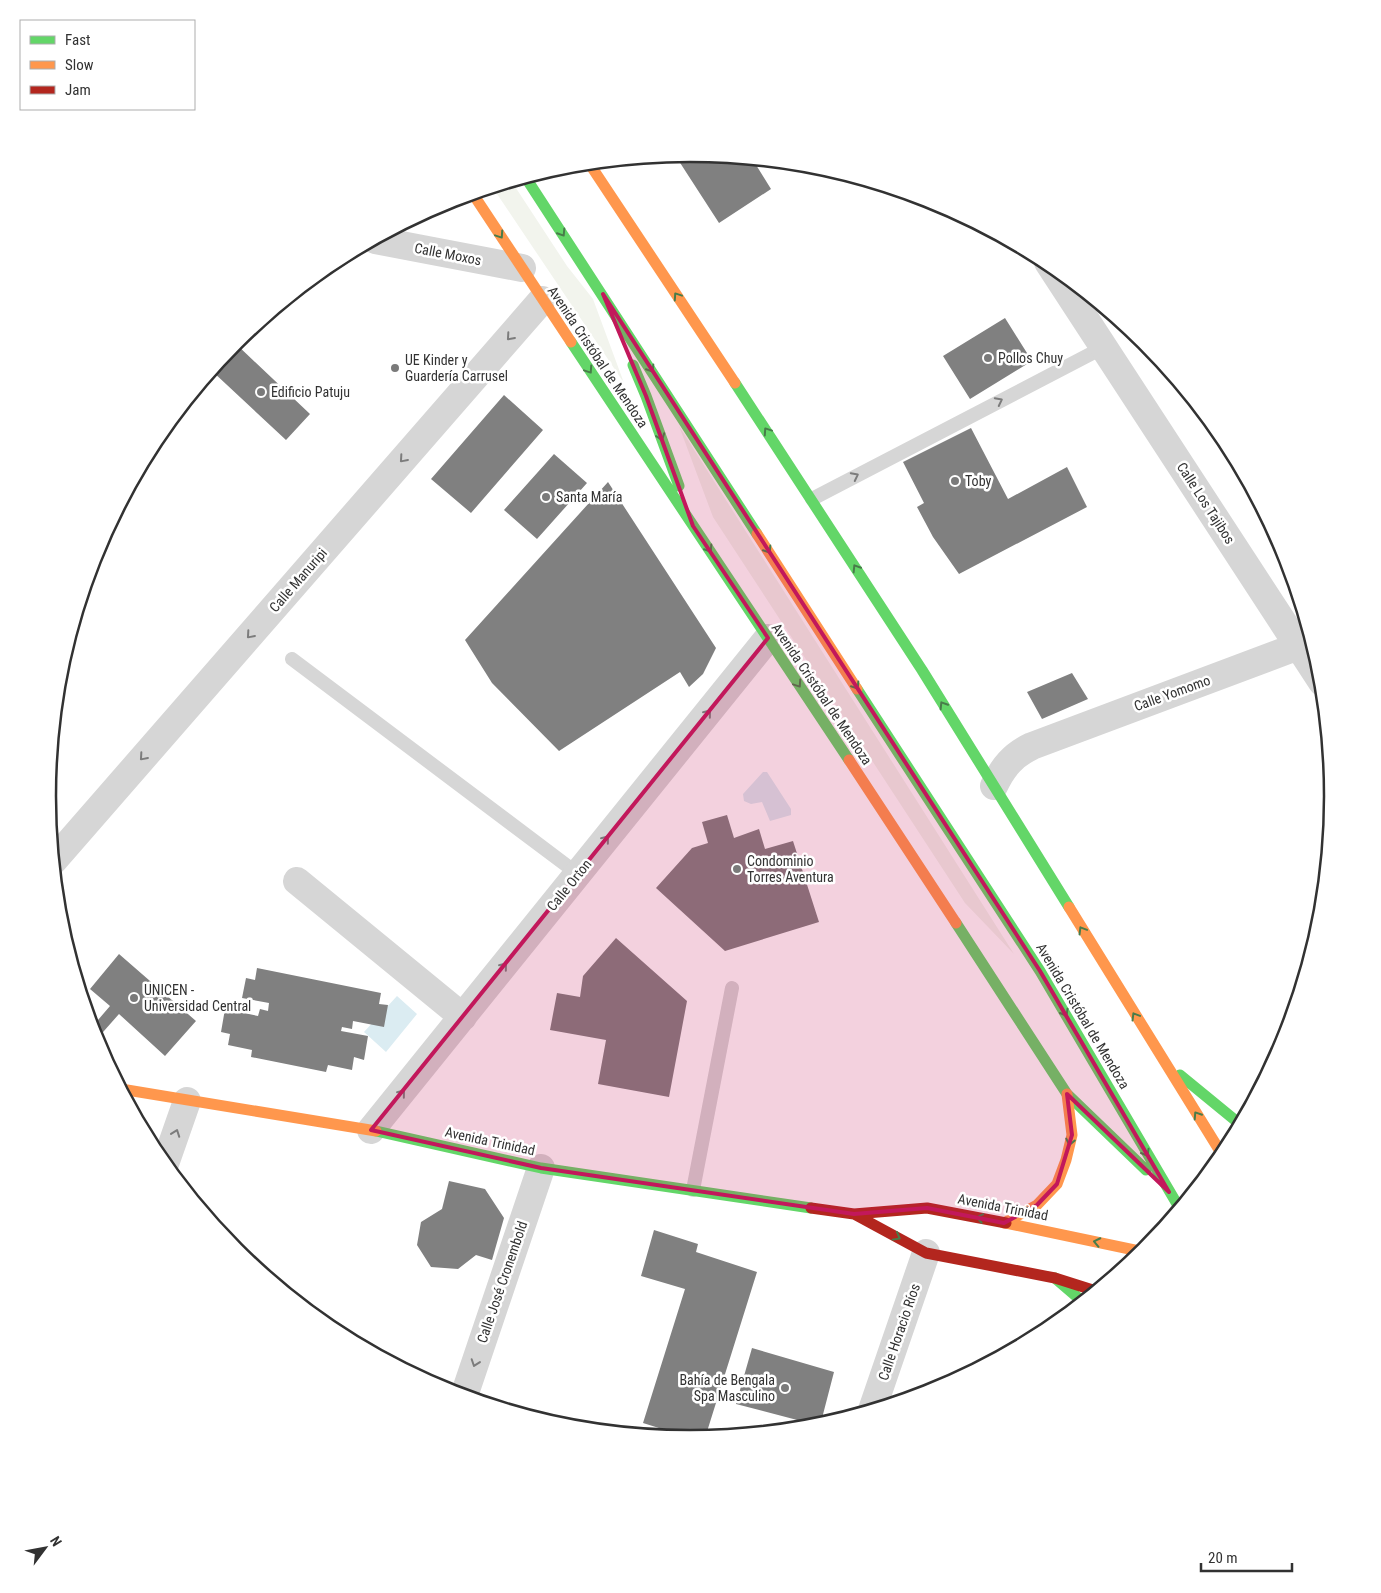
<svg xmlns="http://www.w3.org/2000/svg" width="1381" height="1593" viewBox="0 0 1381 1593" font-family="'Roboto Condensed',sans-serif">
<rect width="100%" height="100%" fill="#fff"/>
<!-- green -->
<path fill="#f2f4ed" d="M512 182 567 266 593 299 624 383 493 188Z
M679 426 1014 954 965 903 713 517Z"/>
<!-- water -->
<path fill="#dbecf2" d="M763 772H767L791 809V815L770 821 762 802 751 804 744 801 743 794Z
M397 996 417 1014 386 1052 364 1032Z"/>
<!-- building -->
<path fill="#808080" d="M691 154 753 160 771 189 719 223 675 155Z
M1005 318 1032 361 970 399 943 356Z
M235 343 310 414 286 440 212 371Z
M504 395 543 430 471 513 431 479Z
M971 428 1008 499 1067 467 1087 507 959 574 933 537 917 507 924 503 903 462Z
M554 454 587 483 537 539 504 510Z
M608 482 716 648 703 674 689 687 680 672 559 751 492 683 465 640Z
M1072 673 1088 699 1042 719 1027 692Z
M727 815 734 838 759 829 765 849 793 841 819 922 725 951 656 888 692 848 708 843 702 822Z
M616 938 687 1001 669 1097 598 1084 606 1040 550 1030 557 993 580 997 583 976Z
M119 954 196 1021 165 1056 119 1014 96 1040 92 1027 110 1006 90 989Z
M257 968 381 993 379 1004 388 1005 384 1027 353 1021 352 1029 342 1027 341 1031 368 1036 364 1060 354 1057 352 1070 328 1065 326 1072 251 1057 252 1050 228 1045 230 1034 221 1032 225 1009 258 1016 260 1009 268 1011 269 1003 242 998 246 978 255 980Z
M449 1181 485 1189 504 1218 492 1260 476 1255 458 1269 431 1267 417 1245 421 1222 442 1209Z
M654 1230 698 1244 696 1252 757 1272 705 1438 694 1439 643 1423 685 1289 641 1276Z
M752 1348 834 1372 820 1426 736 1404Z"/>
<g fill="none" stroke-linecap="round" stroke-linejoin="round">
<!-- lane -->
<path stroke="#d6d6d6" stroke-width="14" d="M812 499 1104 347
M292 659 578 874
M693 1190 732 988"/>
<!-- street -->
<path stroke="#d6d6d6" stroke-width="28" d="M375 240 522 268
M1048 262 1322 682
M994 786C1003 767 1013 755 1032 746L1312 641
M54 860 542 300
M297 881 463 1017
M371 1130 768 638
M165 1164 187 1101
M464 1396 541 1168
M872 1410 926 1253"/>
<!-- fast -->
<path stroke="#63d668" stroke-width="11" d="M526 178 757 534
M571 342 849 760
M633 365 646 396 679 486
M735 383 922 670 1069 907
M857 689 1040 971 1180 1209
M956 923 1067 1094 1146 1170
M1180 1075 1241 1125
M376 1131 541 1168 811 1208
M1055 1278 1083 1302"/>
<!-- slow -->
<path stroke="#ff974d" stroke-width="11" d="M589 163 735 383
M473 194 571 342
M757 534 857 689
M849 760 956 923
M1069 907 1223 1156
M121 1089 376 1131
M1004 1223 1037 1205 1057 1184 1066 1160 1072 1135 1067 1094
M1006 1223 1144 1252"/>
<!-- jam -->
<path stroke="#b3261e" stroke-width="11" d="M811 1208 854 1214 927 1208 1006 1223
M854 1214 926 1253 1055 1278 1096 1291"/>
</g>
<!-- one-way arrows -->
<defs><path id="oneway-chevron" d="M-2-3.5L2.5 0L-2 3.5" fill="none" stroke-width="1.6" stroke-linecap="round" stroke-linejoin="round" transform="scale(1.25)"/></defs>
<g stroke="#487c4a">
<use href="#oneway-chevron" transform="translate(562 233) rotate(57)"/>
<use href="#oneway-chevron" transform="translate(500 235) rotate(56)"/>
<use href="#oneway-chevron" transform="translate(677 296) rotate(-124)"/>
<use href="#oneway-chevron" transform="translate(651 369) rotate(57)"/>
<use href="#oneway-chevron" transform="translate(589 370) rotate(56)"/>
<use href="#oneway-chevron" transform="translate(767 431) rotate(-124)"/>
<use href="#oneway-chevron" transform="translate(661 437) rotate(70)"/>
<use href="#oneway-chevron" transform="translate(709 549) rotate(57)"/>
<use href="#oneway-chevron" transform="translate(768 550) rotate(57)"/>
<use href="#oneway-chevron" transform="translate(856 568) rotate(-122)"/>
<use href="#oneway-chevron" transform="translate(798 684) rotate(56)"/>
<use href="#oneway-chevron" transform="translate(856 686) rotate(57)"/>
<use href="#oneway-chevron" transform="translate(943 705) rotate(-122)"/>
<use href="#oneway-chevron" transform="translate(1082 930) rotate(-121)"/>
<use href="#oneway-chevron" transform="translate(1065 1013) rotate(60)"/>
<use href="#oneway-chevron" transform="translate(1135 1016) rotate(-121)"/>
<use href="#oneway-chevron" transform="translate(1197 1115) rotate(-123)"/>
<use href="#oneway-chevron" transform="translate(1070 1142) rotate(102)"/>
<use href="#oneway-chevron" transform="translate(1146 1153) rotate(60)"/>
<use href="#oneway-chevron" transform="translate(980 1218) rotate(-169)"/>
<use href="#oneway-chevron" transform="translate(897 1237) rotate(29)"/>
<use href="#oneway-chevron" transform="translate(1097 1242) rotate(-168)"/>
</g>
<g stroke="#7c7c7c">
<use href="#oneway-chevron" transform="translate(510 337) rotate(131)"/>
<use href="#oneway-chevron" transform="translate(999 401) rotate(-27)"/>
<use href="#oneway-chevron" transform="translate(403 459) rotate(131)"/>
<use href="#oneway-chevron" transform="translate(855 476) rotate(-27)"/>
<use href="#oneway-chevron" transform="translate(250 635) rotate(131)"/>
<use href="#oneway-chevron" transform="translate(708 713) rotate(-51)"/>
<use href="#oneway-chevron" transform="translate(143 757) rotate(131)"/>
<use href="#oneway-chevron" transform="translate(606 839) rotate(-51)"/>
<use href="#oneway-chevron" transform="translate(504 966) rotate(-51)"/>
<use href="#oneway-chevron" transform="translate(402 1093) rotate(-51)"/>
<use href="#oneway-chevron" transform="translate(176 1133) rotate(-70)"/>
<use href="#oneway-chevron" transform="translate(475 1363) rotate(109)"/>
</g>
<!-- marked area -->
<path fill="#c2185b" fill-opacity="0.2" stroke="#c2185b" stroke-width="4" stroke-linejoin="round" d="M603 294 1040 971 1169 1192 1067 1094 1072 1135 1057 1184 1037 1205 1004 1223 927 1208 854 1214 541 1168 371 1130 768 638 693 526 646 396Z"/>
<!-- markers -->
<g fill="#7a7a7a" stroke="#fff" stroke-width="2">
<circle cx="988" cy="358" r="5"/>
<circle cx="395" cy="368" r="5"/>
<circle cx="261" cy="392" r="5"/>
<circle cx="955" cy="481" r="5"/>
<circle cx="546" cy="497" r="5"/>
<circle cx="737" cy="869" r="5"/>
<circle cx="134" cy="998" r="5"/>
<circle cx="785" cy="1388" r="5"/>
</g>
<g text-anchor="middle" dominant-baseline="central" stroke-width="5" stroke-linejoin="round" paint-order="stroke">
<!-- street labels -->
<g font-size="14" fill="#323232" stroke="#fff">
<text transform="translate(448 254) rotate(11)">Calle Moxos</text>
<text transform="translate(598 357) rotate(56)">Avenida Cristóbal de Mendoza</text>
<text transform="translate(1206 503) rotate(57)">Calle Los Tajibos</text>
<text transform="translate(298 580) rotate(-49)">Calle Manuripi</text>
<text transform="translate(1172 693) rotate(-20)">Calle Yomomo</text>
<text transform="translate(822 694) rotate(56)">Avenida Cristóbal de Mendoza</text>
<text transform="translate(569 885) rotate(-51)">Calle Orton</text>
<text transform="translate(1083 1016) rotate(59)">Avenida Cristóbal de Mendoza</text>
<text transform="translate(490 1141) rotate(12)">Avenida Trinidad</text>
<text transform="translate(1003 1207) rotate(11)">Avenida Trinidad</text>
<text transform="translate(502 1282) rotate(-71)">Calle José Cronembold</text>
<text transform="translate(899 1332) rotate(-71)">Calle Horacio Ríos</text>
</g>
<!-- poi labels -->
<g font-size="14" fill="#323232" stroke="#fff" text-anchor="start">
<text x="998" y="358">Pollos Chuy</text>
<text x="405" y="360">UE Kinder y<tspan x="405" dy="16">Guardería Carrusel</tspan></text>
<text x="271" y="392">Edificio Patuju</text>
<text x="965" y="481">Toby</text>
<text x="556" y="497">Santa María</text>
<text x="747" y="861">Condominio<tspan x="747" dy="16">Torres Aventura</tspan></text>
<text x="144" y="990">UNICEN -<tspan x="144" dy="16">Universidad Central</tspan></text>
<text x="775" y="1380" text-anchor="end">Bahía de Bengala<tspan x="775" dy="16">Spa Masculino</tspan></text>
</g>
</g>
<!-- crop -->
<path d="M0 0H1381V1593H0ZM56 796a634 634 0 1 1 1268 0a634 634 0 1 1-1268 0Z" fill="#fff" fill-rule="evenodd"/>
<path fill="none" stroke="#323232" stroke-width="2.5" d="M56 796a634 634 0 1 1 1268 0a634 634 0 1 1-1268 0Z"/>
<!-- legend -->
<rect x="20" y="20" width="175" height="90" fill="#ffffff" stroke="#adadad"/>
<rect x="30" y="36" width="25" height="8" fill="#63d668" stroke="#adadad"/>
<text x="65" y="45" font-size="15" fill="#323232">Fast</text>
<rect x="30" y="61" width="25" height="8" fill="#ff974d" stroke="#adadad"/>
<text x="65" y="70" font-size="15" fill="#323232">Slow</text>
<rect x="30" y="86" width="25" height="8" fill="#b3261e" stroke="#adadad"/>
<text x="65" y="95" font-size="15" fill="#323232">Jam</text>
<!-- north arrow -->
<g transform="translate(45 1548) rotate(58)" stroke="#ffffff" stroke-width="4" paint-order="stroke">
<path d="M0-4L9 19L0 12L-9 19Z" fill="#323232"/>
<text y="-8" font-size="14" font-weight="bold" text-anchor="middle" fill="#323232">N</text>
</g>
<!-- scale -->
<path d="M1201 1563v8h91v-8" fill="none" stroke="#323232" stroke-width="2.5"/>
<text x="1208" y="1563" font-size="15" fill="#323232" stroke="#ffffff" stroke-width="4" paint-order="stroke">20 m</text>
</svg>
